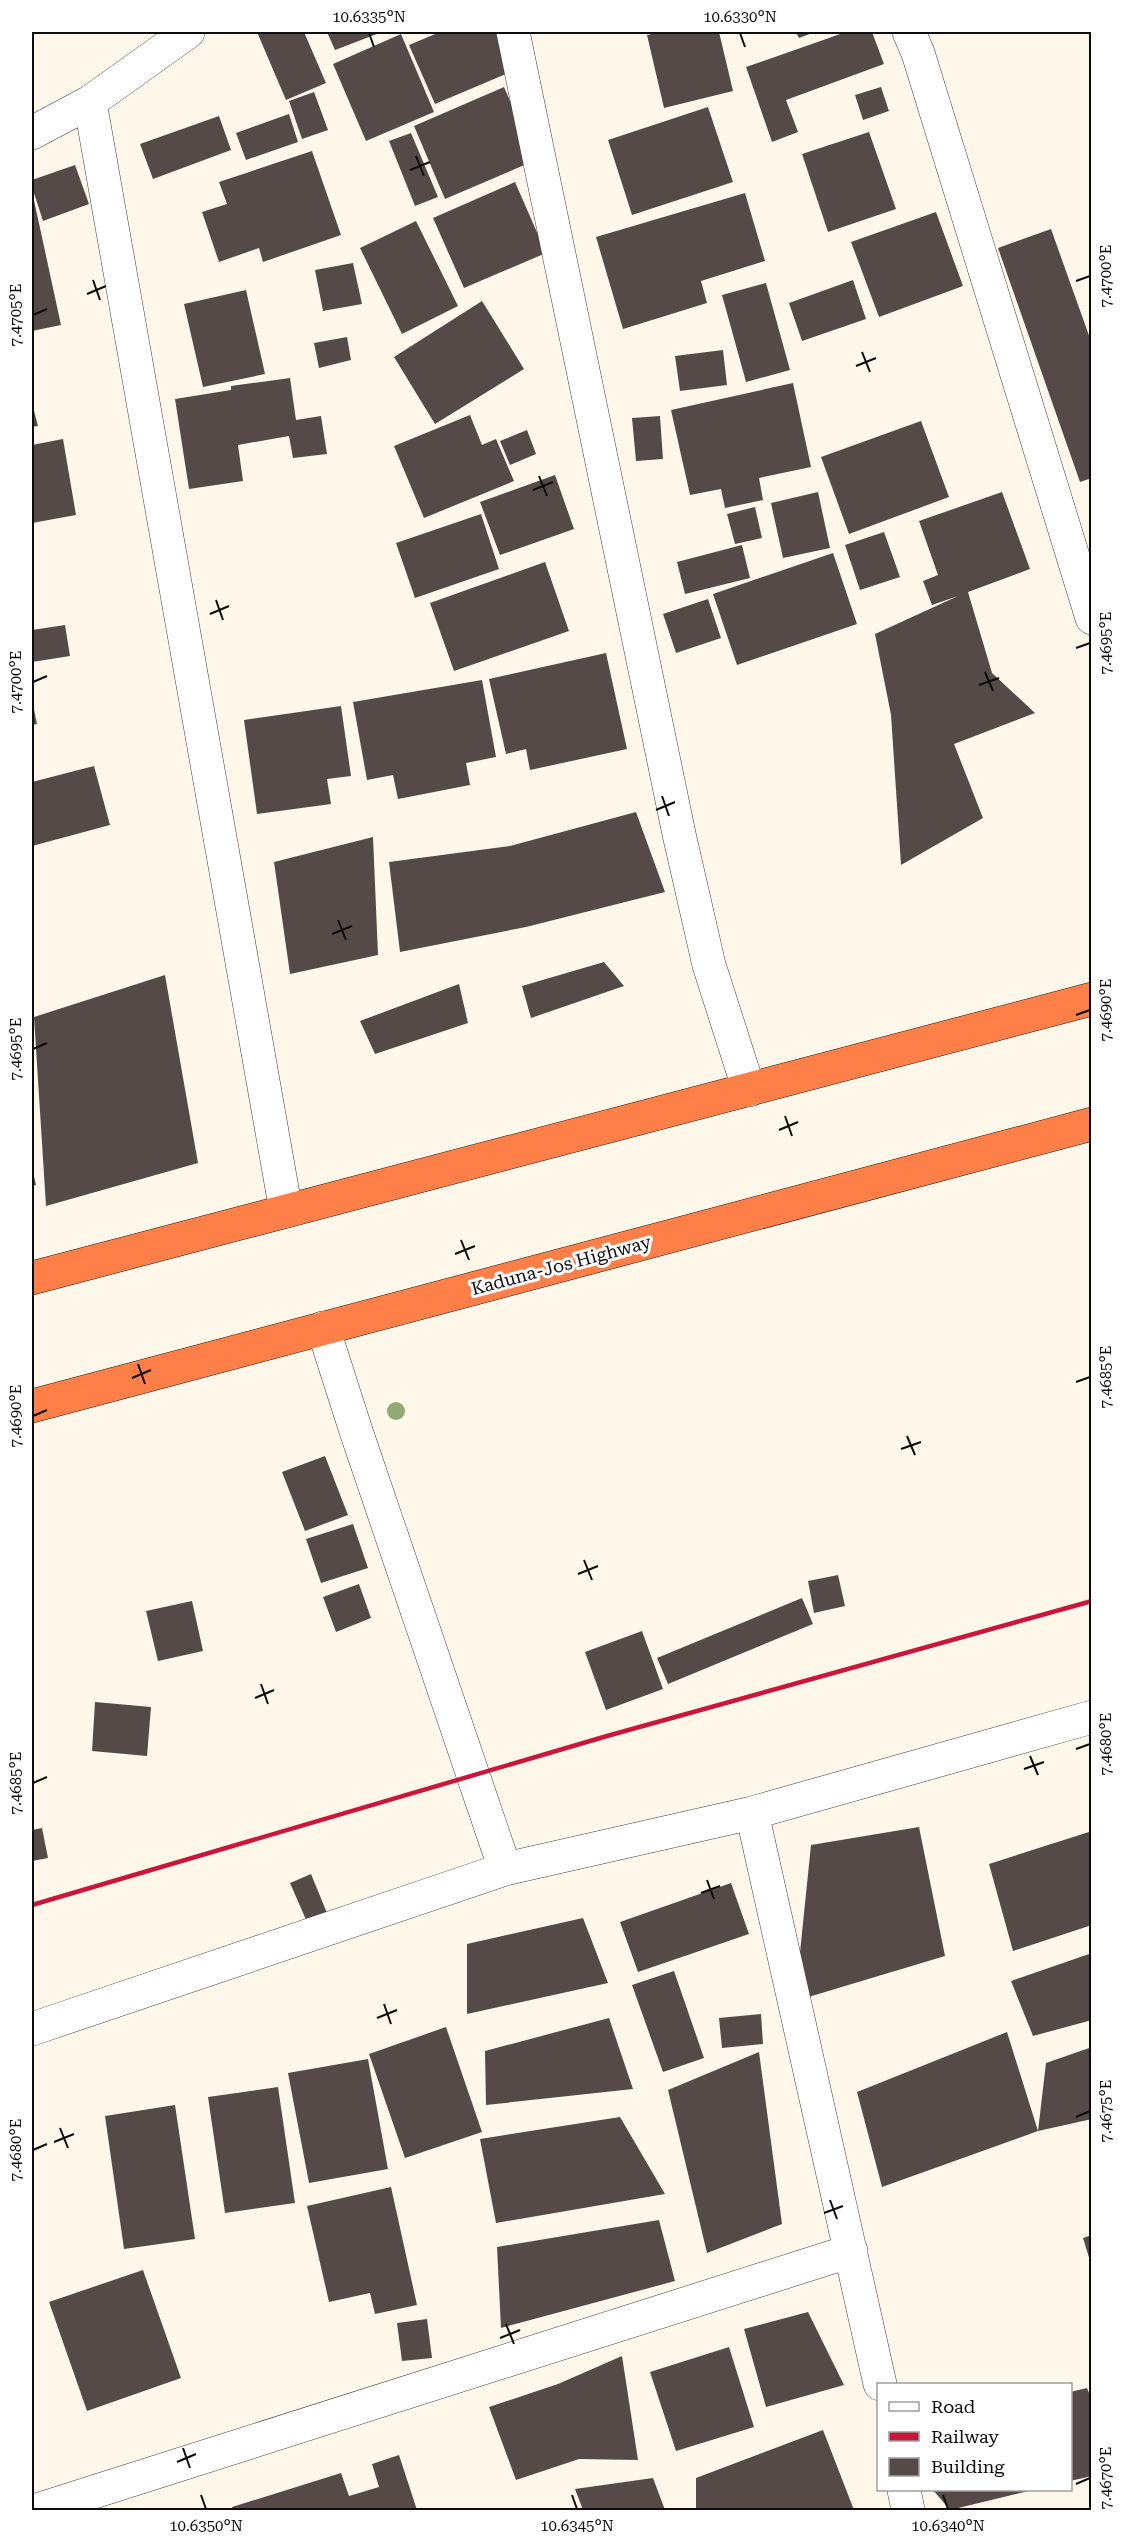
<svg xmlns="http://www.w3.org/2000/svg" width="1123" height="2542" viewBox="0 0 1123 2542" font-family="'Roboto Serif',serif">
<rect width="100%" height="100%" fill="#fff8ea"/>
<!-- building -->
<path fill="#554a47" d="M257 32H304L326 83 286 100Z
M327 32H382L335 50Z
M440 32H502L518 69 435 104 409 45Z
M661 32H719L733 91 664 108 647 35Z
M796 32H815L799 38Z
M846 32H872L884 64 786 100 798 132 772 142 746 67Z
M401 34 434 112 366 141 333 64Z
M504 87 536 160 445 199 414 126Z
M881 87 889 111 863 120 855 95Z
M314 92 328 130 302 139 289 101Z
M708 107 733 182 632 215 608 140Z
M289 114 298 142 246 160 236 133Z
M219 116 231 150 153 179 140 144Z
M869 132 896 209 828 232 802 154Z
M411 133 438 197 415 206 389 141Z
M312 151 341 235 263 262 259 248 219 262 202 212 227 204 219 182Z
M75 165 89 204 43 221 32 187V180Z
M515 182 546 253 464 288 433 218Z
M32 191 61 325 32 331Z
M745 193 765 261 701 281 707 303 623 329 596 237Z
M936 212 963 286 879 317 851 242Z
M416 221 458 306 402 334 360 248Z
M1051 229 1092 344V478L1080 482 998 248Z
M353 263 362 304 323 311 315 270Z
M853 280 866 319 802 341 789 303Z
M766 283 790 370 746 382 722 295Z
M246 290 265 374 203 387 184 304Z
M482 301 524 369 435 424 394 357Z
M347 337 351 360 319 368 314 343Z
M723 350 727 385 680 391 675 356Z
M290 378 296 420 321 416 327 454 293 458 289 436 238 445 243 481 189 489 175 399 231 390V386Z
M793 383 811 467 759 478 763 500 725 508 721 489 690 495 671 410Z
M32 403 38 426 32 427Z
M470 415 482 445 496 439 514 481 424 518 394 446Z
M660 416 663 459 636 461 632 418Z
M921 421 949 497 849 534 821 457Z
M527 430 536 454 510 465 500 441Z
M63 439 76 515 32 523V445Z
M555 475 574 529 500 555 480 502Z
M818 492 830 548 783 558 771 503Z
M1002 492 1030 569 968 592 992 673 1035 713 954 744 983 818 901 865 891 715 875 634 958 596 932 605 923 581 938 575 919 521Z
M755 507 762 538 735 544 727 514Z
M481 514 499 569 415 598 396 543Z
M884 532 900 577 860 590 845 545Z
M742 545 750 578 685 594 677 562Z
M833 553 857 624 737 665 713 594Z
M545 562 569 631 454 671 430 603Z
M708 599 721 638 676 653 663 614Z
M65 625 70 656 32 662V630Z
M606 653 627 749 530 770 526 749 506 754 489 679Z
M482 680 496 757 466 763 470 785 398 799 393 775 367 780 353 702Z
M32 700 37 724 32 725Z
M341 706 351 776 327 779 331 804 257 814 244 720Z
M94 766 110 825 32 846V782Z
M636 812 665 892 526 927 400 952 389 862 510 846Z
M373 837 378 955 290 974 274 862Z
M604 962 624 986 531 1018 522 986Z
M165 975 198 1163 46 1206 34 1017Z
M459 984 468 1023 375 1054 360 1021Z
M32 1168 36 1185 32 1186Z
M325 1456 348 1515 305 1531 282 1472Z
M353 1524 368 1568 321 1583 306 1539Z
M838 1575 845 1606 814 1613 808 1581Z
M359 1584 371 1618 336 1632 323 1597Z
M802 1598 813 1624 668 1684 657 1658Z
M192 1601 203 1651 158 1661 146 1611Z
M642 1631 663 1689 606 1710 585 1652Z
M95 1702 151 1707 147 1756 92 1751Z
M919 1827 945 1956 795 2001 811 1845Z
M42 1828 48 1858 32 1861V1830Z
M1092 1831V1925L1013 1951 989 1864Z
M311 1874 327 1913 307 1922 290 1883Z
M731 1883 749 1934 638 1972 620 1922Z
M583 1918 608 1983 467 2014V1944Z
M1092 1953V2020L1033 2036 1011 1981Z
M674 1971 704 2058 663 2072 632 1985Z
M761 2014 763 2044 722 2048 719 2018Z
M609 2018 633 2089 486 2105 485 2051Z
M446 2027 482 2132 405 2158 369 2054Z
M1007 2032 1038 2131 882 2187 857 2092Z
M1092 2047V2119L1038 2131 1046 2063Z
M759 2052 782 2224 707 2253 668 2090Z
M368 2059 388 2169 309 2183 288 2073Z
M278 2087 295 2203 225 2213 208 2097Z
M175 2105 195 2239 124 2249 105 2116Z
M620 2117 665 2194 496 2223 480 2139Z
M391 2187 417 2305 375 2314 370 2293 329 2302 307 2206Z
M659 2220 675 2281 501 2328 497 2247Z
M1092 2235V2264H1091L1083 2238Z
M143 2270 181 2378 87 2411 49 2302Z
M808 2312 844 2385 766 2407 744 2329Z
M427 2319 432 2358 402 2361 397 2323Z
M729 2347 754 2427 676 2451 650 2372Z
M622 2356 638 2460 579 2459 516 2480 489 2407 558 2384Z
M1087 2388 1092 2400V2476L1070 2481V2392Z
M823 2430 854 2510H696V2478Z
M399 2455 417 2510H233L232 2507 341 2473 349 2496 379 2487 372 2464Z
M653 2478 665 2510H583L575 2489Z
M933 2490H1033L950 2510Z"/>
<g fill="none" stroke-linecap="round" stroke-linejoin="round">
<!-- street casing -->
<g stroke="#3f3f3f" stroke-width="34">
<path id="street" d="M513 32 679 834 709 965 749 1090
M909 32 918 53 1092 618
M90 102 286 1211
M32 133 90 102 188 32
M323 1328 356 1431 505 1869
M752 1813 880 2384
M32 2029 505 1869 752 1813 1092 1717
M904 2490 908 2510
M37 2510 851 2251"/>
</g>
<!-- highway casing -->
<g stroke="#1d1d1d" stroke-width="34">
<path id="highway" d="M32 1278 1092 999
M32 1406 1092 1124"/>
</g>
<!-- street -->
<use href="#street" stroke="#fff" stroke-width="33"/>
<!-- highway -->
<use href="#highway" stroke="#ff7f48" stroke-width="33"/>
<!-- rail -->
<path stroke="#c9173c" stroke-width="4.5" d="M32 1905 607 1736 1092 1601"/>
</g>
<!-- trees -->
<circle fill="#90a975" cx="396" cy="1411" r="9"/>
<!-- ticks -->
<path fill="none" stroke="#0c0c0c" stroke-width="2" d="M369 33 374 47M740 33 745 47M416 156 424 176M410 170 430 162M93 280 100 300M1076 281 1090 276M87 294 106 286M33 315 47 309M862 352 870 372M856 366 876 358M539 476 547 496M533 490 553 482M216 600 223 620M210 614 229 606M1076 648 1090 643M985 672 993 691M33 682 47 676M979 685 999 678M662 796 669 816M656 810 675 802M338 920 346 940M332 934 352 926M1076 1015 1090 1010M33 1049 47 1043M785 1116 792 1136M779 1130 798 1122M461 1240 469 1260M455 1254 475 1246M138 1364 145 1384M132 1378 151 1370M1076 1382 1090 1377M33 1416 47 1410M907 1436 915 1455M901 1449 921 1442M584 1560 592 1580M578 1574 598 1566M261 1684 268 1704M255 1698 274 1690M1076 1749 1090 1744M1030 1756 1038 1775M1024 1769 1044 1762M33 1783 47 1777M707 1880 714 1899M701 1893 720 1886M384 2004 391 2024M377 2018 397 2010M1076 2117 1090 2111M60 2128 68 2148M54 2142 74 2134M33 2150 47 2144M830 2200 837 2219M824 2213 843 2206M506 2324 514 2344M500 2338 520 2330M183 2448 190 2468M177 2462 196 2454M1076 2484 1090 2478M201 2495 206 2509M572 2495 577 2509M943 2495 948 2509"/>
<g text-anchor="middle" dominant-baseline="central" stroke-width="6" stroke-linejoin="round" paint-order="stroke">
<!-- street labels -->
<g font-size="18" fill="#0c0c0c" stroke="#fff">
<text transform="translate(561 1265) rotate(-15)">Kaduna-Jos Highway</text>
</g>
</g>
<!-- border -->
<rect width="1123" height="2542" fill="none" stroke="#ffffff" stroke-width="66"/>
<!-- legend -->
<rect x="877" y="2383" width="195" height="108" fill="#ffffff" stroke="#9e9e9e" stroke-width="1.5"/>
<rect x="889" y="2402" width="30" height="9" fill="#ffffff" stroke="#9e9e9e" stroke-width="1.5"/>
<text x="931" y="2413" font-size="18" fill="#0c0c0c">Road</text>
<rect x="889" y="2432" width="30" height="9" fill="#c9173c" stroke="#9e9e9e" stroke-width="1.5"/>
<text x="931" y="2443" font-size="18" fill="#0c0c0c">Railway</text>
<rect x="889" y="2458" width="30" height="18" fill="#554a47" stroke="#9e9e9e" stroke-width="1.5"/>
<text x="931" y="2473" font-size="18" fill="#0c0c0c">Building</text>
<rect x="33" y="33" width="1057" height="2476" fill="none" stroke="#0c0c0c" stroke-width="2"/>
<g font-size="15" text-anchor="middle" fill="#0c0c0c">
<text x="369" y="22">10.6335°N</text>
<text x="740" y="22">10.6330°N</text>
<text transform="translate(1106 276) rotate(-90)" y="5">7.4700°E</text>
<text transform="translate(16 315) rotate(-90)" y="5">7.4705°E</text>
<text transform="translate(1106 643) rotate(-90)" y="5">7.4695°E</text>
<text transform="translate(16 682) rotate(-90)" y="5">7.4700°E</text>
<text transform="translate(1106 1010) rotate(-90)" y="5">7.4690°E</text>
<text transform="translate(16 1049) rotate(-90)" y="5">7.4695°E</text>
<text transform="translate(1106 1377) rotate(-90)" y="5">7.4685°E</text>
<text transform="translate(16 1416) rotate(-90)" y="5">7.4690°E</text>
<text transform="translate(1106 1744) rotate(-90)" y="5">7.4680°E</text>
<text transform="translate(16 1783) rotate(-90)" y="5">7.4685°E</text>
<text transform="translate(1106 2111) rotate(-90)" y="5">7.4675°E</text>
<text transform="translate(16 2150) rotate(-90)" y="5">7.4680°E</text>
<text transform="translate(1106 2478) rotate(-90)" y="5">7.4670°E</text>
<text x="206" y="2531">10.6350°N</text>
<text x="577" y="2531">10.6345°N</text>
<text x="948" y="2531">10.6340°N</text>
</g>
</svg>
